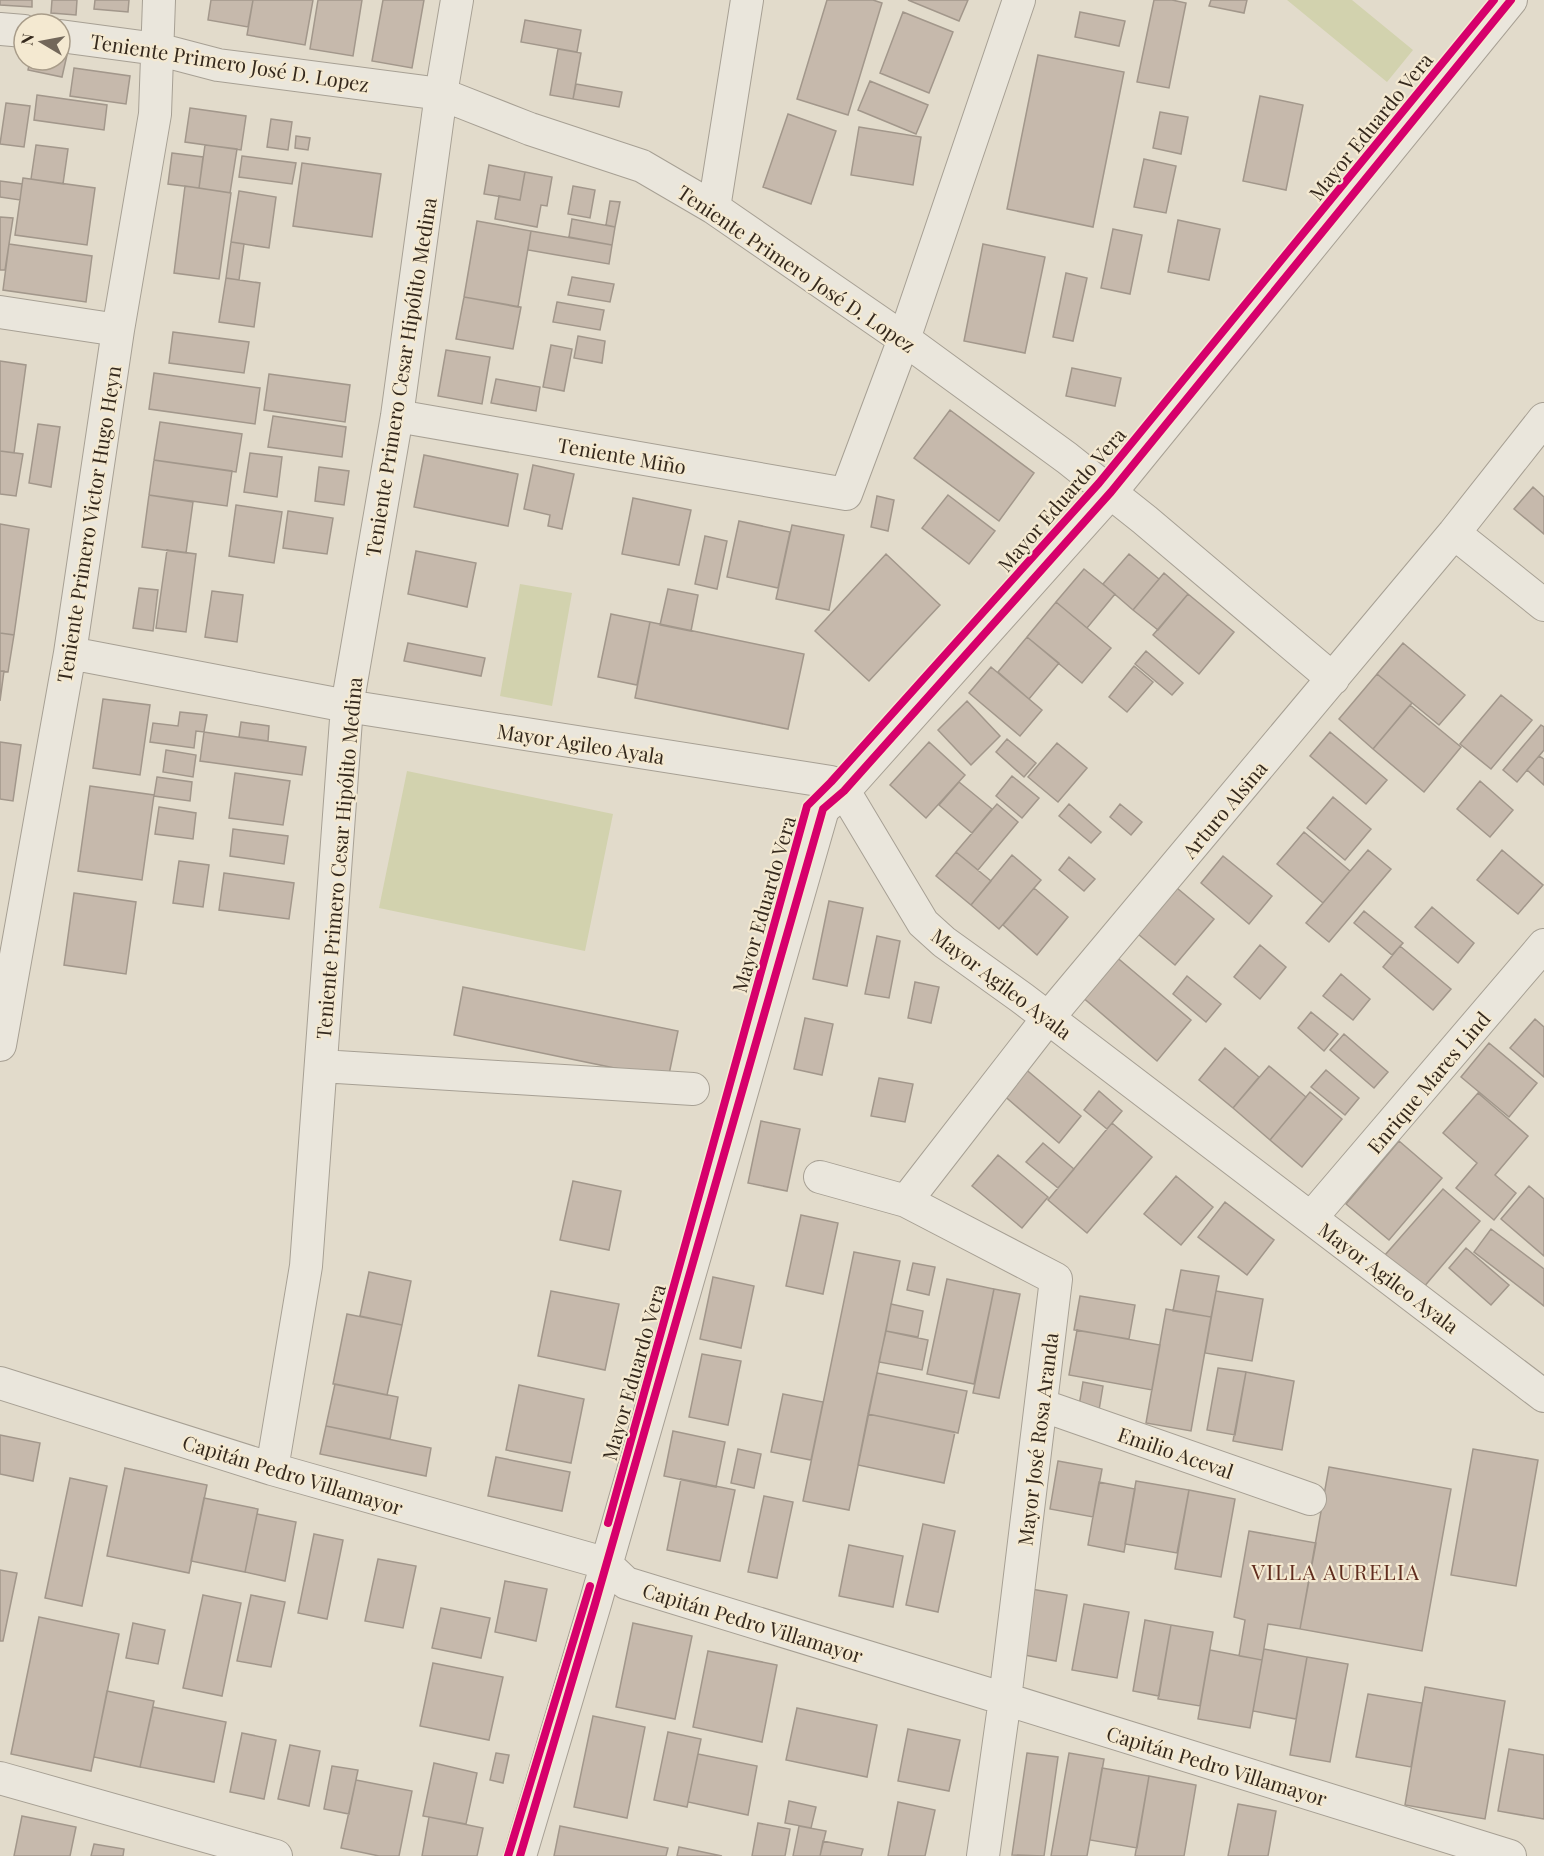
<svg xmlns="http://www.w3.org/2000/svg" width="1544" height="1856" viewBox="0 0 1544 1856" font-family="'Playfair Display',serif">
<rect width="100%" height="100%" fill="#e2dbcb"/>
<!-- green -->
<path fill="#d2d2ae" d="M1287 0H1352L1413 50 1387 82Z
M520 584 572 593 552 706 500 696Z
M407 771 613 814 585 951 379 908Z"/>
<!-- building -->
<path fill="#c6b9ac" stroke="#a2978b" stroke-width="1.5" d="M0 0H32V7L0 5Z
M52 0H77L76 15 51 13Z
M95 0H129L128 12 94 9Z
M211 0H253L248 27 208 20Z
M253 0H313L305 45 247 35Z
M318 0H362L353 56 310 49Z
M383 0H424L412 68 372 61Z
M827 0H873L882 3 848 115 797 99Z
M908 0H968L959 21Z
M1154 0H1172L1186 3 1169 88 1137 82Z
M1211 0H1247L1244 13 1209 6Z
M903 12 953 32 929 93 880 73Z
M1080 12 1125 21 1119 46 1075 37Z
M525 20 581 30 577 52 521 42Z
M558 49 581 53 573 99 550 95Z
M60 53 67 55 62 77 28 70 30 60H60Z
M1038 55 1124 72 1093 227 1007 209Z
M74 68 130 76 126 104 70 96Z
M870 81 928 105 916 134 858 110Z
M576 84 622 92 619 107 573 99Z
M37 95 107 105 104 130 34 120Z
M1260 96 1303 105 1286 190 1243 181Z
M6 103 30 106 24 147 0 144Z
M190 108 246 116 241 150 185 142Z
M1160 112 1188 117 1181 154 1153 148Z
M788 114 836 131 811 204 763 187Z
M271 119 292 122 288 150 267 147Z
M859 127 921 137 913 185 851 175Z
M296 136 310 138 308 150 295 148Z
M36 145 68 149 63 184 31 179Z
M205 145 237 149 230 193 199 188Z
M172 153 203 157 199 188 168 184Z
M242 156 296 163 292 184 239 177Z
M1144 159 1176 166 1166 213 1134 207Z
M302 163 381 174 372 237 293 226Z
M489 165 525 172 520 200 484 194Z
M525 172 552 177 547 206 541 205 537 227 495 219 499 196 520 200Z
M23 178 95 188 87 245 15 235Z
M0 181 22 184 20 200 0 197Z
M185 186 231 193 219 279 174 273Z
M573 186 595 190 590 218 568 214Z
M239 191 276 197 269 248 231 242Z
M610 201 620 202 615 227 606 225Z
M0 217 13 218 5 270H0Z
M572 219 615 227 612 245 569 237Z
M1178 220 1220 229 1209 280 1168 272Z
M477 221 531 231 518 307 464 297Z
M1113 229 1142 235 1130 294 1101 288Z
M531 231 612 245 609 264 528 250Z
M231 242 244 244 239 280 226 278Z
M9 244 92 256 86 302 3 290Z
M983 244 1045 257 1025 353 964 341Z
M1066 273 1087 278 1073 341 1053 337Z
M572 277 614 284 610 302 568 295Z
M226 278 260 283 254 327 219 322Z
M464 297 521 307 513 349 456 339Z
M557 302 604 310 600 330 553 322Z
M173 332 249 342 244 373 169 363Z
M578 336 605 341 602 363 574 358Z
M551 345 572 349 564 391 543 387Z
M446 350 490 357 482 404 438 396Z
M0 361 26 365 14 453 0 451Z
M1072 368 1121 378 1115 406 1066 396Z
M154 373 260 388 255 424 149 409Z
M269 374 350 385 345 422 264 410Z
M496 379 540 387 536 411 491 403Z
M950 410 1034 473 999 521 914 458Z
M273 416 346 427 342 457 268 447Z
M160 422 242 434 236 472 154 460Z
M38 424 60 427 51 487 29 483Z
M0 451 23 454 16 496 0 494Z
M250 453 282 457 277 497 244 492Z
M424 455 518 474 508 526 414 507Z
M154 460 232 471 227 506 149 495Z
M533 465 574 474 562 529 548 526 550 515 524 509Z
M319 467 349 471 344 505 315 501Z
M1533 487 1544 497V534L1514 509Z
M149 495 193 502 186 553 142 547Z
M948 495 995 531 969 564 922 528Z
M877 496 894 500 888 531 871 527Z
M633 498 691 510 679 565 622 554Z
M236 505 282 512 274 563 229 556Z
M288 511 333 518 327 554 283 548Z
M739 521 790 532 778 588 727 577Z
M0 524 29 529 14 635 0 633Z
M792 525 844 535 829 610 776 599Z
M705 536 727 541 717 589 695 584Z
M167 550 196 554 186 632 156 628Z
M416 551 476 563 467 607 408 594Z
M886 554 940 605 869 681 815 631Z
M1129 554 1159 579 1133 610 1103 584Z
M1084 569 1115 594 1087 628 1056 602Z
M1164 573 1188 594 1158 630 1133 610Z
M139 588 158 590 153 631 133 628Z
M668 589 698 595 691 631 660 625Z
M212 591 243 595 237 642 205 637Z
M1188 594 1234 632 1199 674 1153 635Z
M1056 602 1111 648 1082 683 1027 637Z
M611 614 650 622 637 685 598 677Z
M650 622 804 654 788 729 635 698Z
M0 633 14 635 8 672 0 671Z
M1027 637 1059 663 1029 699 998 672Z
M408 643 485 658 481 676 404 661Z
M1403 643 1465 695 1439 725 1377 674Z
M1146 651 1183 683 1172 695 1135 664Z
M1134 666 1153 682 1127 712 1109 697Z
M991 667 1042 710 1020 736 969 693Z
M0 671H4L0 701Z
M1377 674 1412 703 1373 749 1339 719Z
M1501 695 1532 720 1491 769 1460 744Z
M103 699 150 705 140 775 93 768Z
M967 701 1000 736 971 765 938 730Z
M1410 705 1461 747 1424 792 1373 749Z
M180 712 207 715 204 732 196 731 194 748 150 742 153 723 178 726Z
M241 722 269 726 268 741 239 737Z
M1541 725 1544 727V750L1517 782 1503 770Z
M204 732 306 747 302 775 200 761Z
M1330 732 1387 780 1366 804 1310 756Z
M1007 739 1036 763 1024 777 996 752Z
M0 742 21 745 13 801 0 799Z
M929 742 965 775 926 818 890 785Z
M1057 743 1087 768 1058 802 1028 777Z
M166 750 196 755 193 777 163 772Z
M1539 756 1544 759V785L1527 770Z
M235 773 290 781 283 825 229 818Z
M1012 776 1039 798 1022 818 996 796Z
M157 777 192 782 190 801 154 796Z
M1480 781 1513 810 1490 837 1457 809Z
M959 782 992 809 972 833 939 805Z
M90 786 154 795 142 880 78 871Z
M1333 797 1371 829 1345 860 1307 828Z
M997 804 1018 822 978 870 956 852Z
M1069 804 1101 832 1091 843 1059 816Z
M1120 804 1142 822 1131 835 1110 817Z
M159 807 196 813 193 839 155 834Z
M233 829 288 836 284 864 230 856Z
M1304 832 1350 871 1323 903 1277 864Z
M1368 850 1391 869 1329 942 1306 923Z
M1502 850 1543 885 1518 914 1477 880Z
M956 852 991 881 971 905 936 876Z
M1012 855 1041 880 999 929 971 905Z
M1223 856 1272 896 1249 924 1201 883Z
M1069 857 1095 879 1084 891 1059 870Z
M179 861 209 865 203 907 173 903Z
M224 873 294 883 289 919 219 910Z
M1171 883 1214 919 1175 965 1132 929Z
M1034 888 1068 917 1037 955 1003 925Z
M74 893 136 902 126 974 64 965Z
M829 901 863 908 847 986 813 979Z
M1432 907 1474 943 1458 963 1415 927Z
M1364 911 1403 943 1392 955 1354 923Z
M877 936 900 941 889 998 865 994Z
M1260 945 1286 967 1260 999 1234 977Z
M1400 946 1451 989 1433 1010 1383 967Z
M1114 955 1191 1020 1157 1061 1081 996Z
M1341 974 1370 999 1353 1020 1323 996Z
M1187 976 1221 1004 1206 1022 1173 994Z
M915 982 939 987 931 1023 908 1018Z
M463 987 678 1031 668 1079 454 1035Z
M1311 1012 1338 1034 1324 1051 1298 1028Z
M805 1018 833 1024 822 1075 794 1069Z
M1535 1019 1544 1027V1077L1510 1048Z
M1344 1034 1388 1072 1374 1088 1330 1050Z
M1489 1043 1537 1083 1509 1117 1461 1077Z
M1225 1048 1259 1077 1233 1108 1199 1080Z
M1269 1066 1306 1097 1270 1140 1233 1108Z
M1023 1067 1081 1116 1059 1143 1001 1093Z
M1326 1070 1359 1098 1345 1115 1311 1087Z
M879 1078 913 1084 905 1122 871 1116Z
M1099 1091 1122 1111 1107 1129 1084 1110Z
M1310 1092 1342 1119 1302 1167 1270 1140Z
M1478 1093 1528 1136 1495 1175 1516 1193 1494 1220 1456 1188 1477 1163 1443 1133Z
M761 1121 800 1129 787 1191 748 1183Z
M1112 1123 1152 1157 1087 1233 1048 1200Z
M1399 1141 1442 1178 1389 1240 1346 1204Z
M1043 1143 1074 1169 1058 1188 1026 1162Z
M998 1155 1048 1197 1022 1228 972 1186Z
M1176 1176 1213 1207 1181 1245 1144 1214Z
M573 1181 621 1191 609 1250 560 1240Z
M1529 1186 1544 1199V1256L1501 1219Z
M1443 1189 1480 1221 1423 1288 1385 1255Z
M1225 1202 1274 1240 1247 1275 1198 1237Z
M801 1215 838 1223 823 1294 786 1286Z
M1491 1229 1544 1269V1306L1474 1252Z
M1466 1248 1509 1285 1491 1305 1449 1268Z
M854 1252 900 1261 849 1510 803 1501Z
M913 1263 935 1267 929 1295 907 1290Z
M1181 1270 1219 1276 1211 1317 1173 1311Z
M369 1272 411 1281 402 1325 360 1316Z
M713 1277 754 1286 741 1348 700 1339Z
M947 1279 994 1289 974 1384 927 1374Z
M994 1289 1020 1294 999 1398 973 1393Z
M551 1291 619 1304 605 1370 538 1356Z
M1216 1291 1263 1299 1252 1361 1205 1353Z
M1080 1296 1135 1305 1129 1339 1074 1330Z
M891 1304 923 1311 918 1337 886 1331Z
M1166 1309 1211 1317 1191 1431 1146 1423Z
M347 1314 402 1325 387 1395 333 1384Z
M1077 1330 1160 1345 1152 1390 1069 1375Z
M886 1331 928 1340 922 1370 879 1362Z
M702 1354 741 1361 728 1425 689 1417Z
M1218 1368 1246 1372 1235 1435 1207 1430Z
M1246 1372 1294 1381 1282 1450 1233 1441Z
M877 1373 967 1391 958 1433 868 1414Z
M1083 1382 1103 1386 1099 1410 1079 1406Z
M335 1384 398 1397 390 1439 326 1426Z
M519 1385 584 1399 571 1463 506 1450Z
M783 1394 823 1402 811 1460 771 1452Z
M868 1414 955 1432 944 1483 858 1465Z
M326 1426 431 1448 426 1476 320 1454Z
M673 1431 725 1442 716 1487 664 1476Z
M0 1435 40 1443 33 1481 0 1474Z
M738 1449 761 1454 754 1488 731 1483Z
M1473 1449 1538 1460 1516 1586 1451 1575Z
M496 1457 570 1472 562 1511 488 1496Z
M1058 1461 1102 1469 1093 1517 1050 1509Z
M1329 1467 1451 1489 1422 1651 1300 1629Z
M125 1468 207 1485 189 1573 107 1556Z
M70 1478 107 1486 82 1606 45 1598Z
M681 1479 735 1490 720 1561 667 1550Z
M1136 1481 1189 1490 1177 1553 1125 1544Z
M1099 1482 1135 1489 1124 1552 1088 1545Z
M1189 1490 1235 1499 1221 1577 1175 1569Z
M764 1496 793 1502 777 1578 748 1572Z
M204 1498 258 1509 245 1572 191 1561Z
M257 1514 296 1522 285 1581 245 1572Z
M923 1524 955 1531 938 1612 906 1605Z
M1249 1531 1316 1543 1300 1629 1268 1624 1262 1660 1239 1656 1245 1620 1234 1617Z
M314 1534 343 1540 327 1619 298 1613Z
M849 1545 903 1556 893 1607 839 1596Z
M378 1559 416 1566 403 1628 365 1621Z
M0 1570 17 1573 3 1641H0Z
M505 1581 547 1589 536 1641 495 1632Z
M1031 1589 1067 1595 1056 1661 1019 1654Z
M203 1595 241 1603 222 1696 183 1688Z
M251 1595 285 1602 271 1667 237 1661Z
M1084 1604 1129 1612 1117 1678 1072 1670Z
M441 1608 490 1618 481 1658 432 1648Z
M39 1617 119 1634 91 1771 11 1754Z
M1145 1620 1171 1625 1159 1696 1133 1691Z
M133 1623 165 1630 158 1664 126 1658Z
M633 1623 692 1636 675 1719 616 1707Z
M1171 1625 1213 1632 1200 1706 1158 1699Z
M1264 1649 1307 1657 1296 1719 1253 1711Z
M1210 1650 1262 1660 1250 1728 1198 1719Z
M708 1651 777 1665 762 1742 693 1727Z
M1307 1657 1348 1664 1330 1762 1290 1755Z
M433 1663 503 1677 489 1740 420 1726Z
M1425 1687 1505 1701 1485 1819 1405 1805Z
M107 1691 154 1701 140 1767 94 1757Z
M1368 1694 1422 1703 1411 1767 1356 1757Z
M153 1707 226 1722 214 1782 140 1767Z
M797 1708 877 1725 867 1777 786 1760Z
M593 1716 645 1727 627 1818 574 1807Z
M908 1729 960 1740 949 1791 898 1781Z
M668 1732 701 1739 687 1807 654 1800Z
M242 1733 276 1740 264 1799 230 1792Z
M290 1745 320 1751 309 1806 278 1799Z
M1509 1749 1544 1755V1819L1498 1811Z
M496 1753 509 1755 503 1783 490 1780Z
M1027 1753 1058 1757 1044 1856 1012 1855Z
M1069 1753 1104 1759 1087 1856H1051Z
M698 1754 757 1766 748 1815 688 1802Z
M434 1763 477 1773 466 1824 423 1816Z
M332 1766 358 1770 349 1814 324 1809Z
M1102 1768 1149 1776 1137 1848 1090 1840Z
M1149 1776 1196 1785 1184 1856H1135Z
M356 1780 412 1791 399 1856H379L341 1848Z
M789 1801 816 1807 811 1828 785 1823Z
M898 1802 935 1810 925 1856H888Z
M1238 1804 1276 1811 1268 1856H1228Z
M22 1816 76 1827 70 1856H14Z
M429 1817 483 1828 477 1856H422Z
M758 1823 790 1829 785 1856H752Z
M560 1826 668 1848 666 1856H554Z
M799 1826 826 1831 820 1856H793Z
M823 1841 863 1849 861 1856H820Z
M94 1844 124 1849 123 1856H91Z
M679 1847 722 1856H677Z"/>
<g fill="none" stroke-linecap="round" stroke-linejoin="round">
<!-- minor casing -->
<g stroke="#a7a094" stroke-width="34">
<path id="minor" d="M0 29 24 31
M60 36 157 49 218 65 441 94 530 129 642 166 714 208 904 339 1067 458 1145 520 1333 679
M714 208 747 0
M0 312 118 330
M397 416 846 494 904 339 1019 0
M1454 533 1544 605
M70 653 347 706 831 782 844 791 923 923 944 942 1022 998 1544 1396
M0 1045 70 653 118 330 155 114 159 0
M321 1066 693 1089
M820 1177 906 1201 1056 1279 1005 1699 983 1856
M906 1201 1048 1018 1454 533 1544 419
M1311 1218 1544 945
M0 1383 272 1469 597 1561 607 1565 626 1583 1005 1699 1510 1856
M1041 1405 1310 1499
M272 1469 306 1266 347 706 397 416 441 94 457 0
M0 1778 276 1856
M520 1856 595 1604 823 809 844 791 1111 492 1511 0"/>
</g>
<!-- minor -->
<use href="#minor" stroke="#eae6dc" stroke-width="32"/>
<!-- cycleway casing -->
<g stroke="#f4e9d1" stroke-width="11">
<path id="cycleway" d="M608 1523 807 806 831 782 1099 483 1494 0
M508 1856 590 1586
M520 1856 595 1604 823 809 844 791 1111 492 1511 0"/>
</g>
<!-- cycleway -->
<use href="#cycleway" stroke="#d6006c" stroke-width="8"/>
</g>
<g text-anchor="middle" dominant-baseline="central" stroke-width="4.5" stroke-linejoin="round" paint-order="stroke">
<!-- street labels -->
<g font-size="20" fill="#35291d" stroke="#f4e9d1">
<text transform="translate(230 62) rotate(9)">Teniente Primero José D. Lopez</text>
<text transform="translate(1370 126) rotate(-51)">Mayor Eduardo Vera</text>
<text transform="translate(797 268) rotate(34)">Teniente Primero José D. Lopez</text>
<text transform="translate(400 377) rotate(-81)">Teniente Primero Cesar Hipólito Medina</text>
<text transform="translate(622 455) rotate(10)">Teniente Miño</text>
<text transform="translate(1061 499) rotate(-49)">Mayor Eduardo Vera</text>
<text transform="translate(88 524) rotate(-81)">Teniente Primero Victor Hugo Heyn</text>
<text transform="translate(581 743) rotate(9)">Mayor Agileo Ayala</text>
<text transform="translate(1224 809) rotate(-50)">Arturo Alsina</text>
<text transform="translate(338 858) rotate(-85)">Teniente Primero Cesar Hipólito Medina</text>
<text transform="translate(763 904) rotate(-74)">Mayor Eduardo Vera</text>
<text transform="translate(1002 983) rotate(37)">Mayor Agileo Ayala</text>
<text transform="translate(1428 1082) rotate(-50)">Enrique Mares Lind</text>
<text transform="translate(1389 1277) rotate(37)">Mayor Agileo Ayala</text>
<text transform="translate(633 1372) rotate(-74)">Mayor Eduardo Vera</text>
<text transform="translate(1037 1439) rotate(-83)">Mayor José Rosa Aranda</text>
<text transform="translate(1176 1452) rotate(19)">Emilio Aceval</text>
<text transform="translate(293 1474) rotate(17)">Capitán Pedro Villamayor</text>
<text transform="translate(753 1622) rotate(17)">Capitán Pedro Villamayor</text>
<text transform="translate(1217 1765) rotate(17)">Capitán Pedro Villamayor</text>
</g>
<!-- neighbourhood labels -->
<g font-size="21" letter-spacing="1.5" fill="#602c1e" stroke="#f4e9d1">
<text x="1336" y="1571">VILLA AURELIA</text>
</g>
</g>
<!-- north arrow -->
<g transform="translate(42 42) rotate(280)"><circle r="28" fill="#f4e9d1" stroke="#a89c89" stroke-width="1.5"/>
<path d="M0-4.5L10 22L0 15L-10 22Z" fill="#72675a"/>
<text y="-9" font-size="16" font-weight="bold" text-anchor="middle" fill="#35291d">N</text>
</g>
</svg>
